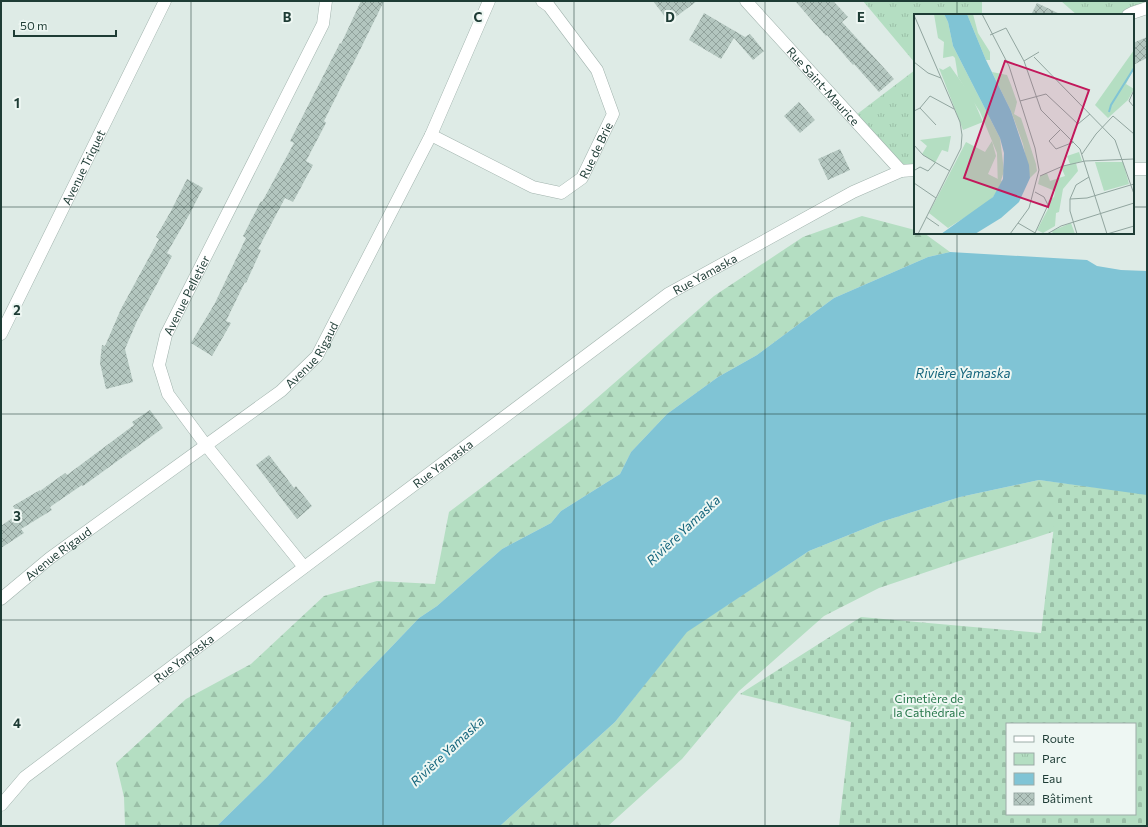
<svg xmlns="http://www.w3.org/2000/svg" width="1148" height="827" viewBox="0 0 1148 827" font-family="Commissioner,sans-serif">
<defs>
<pattern id="forest-firs" width="22" height="20" patternUnits="userSpaceOnUse"><rect width="22" height="20" fill="#b4dec2"/><path d="M5 1l3.5 6h-7zM16 11l3.5 6h-7z" fill="#9abfa7"/></pattern>
<pattern id="cemetery-stones" width="16" height="16" patternUnits="userSpaceOnUse"><rect width="16" height="16" fill="#b4dec2"/><path d="M2 7V4a2 2 0 0 1 4 0v3zM10 15v-3a2 2 0 0 1 4 0v3z" fill="#9abfa7"/></pattern>
<pattern id="park-tufts" width="24" height="20" patternUnits="userSpaceOnUse"><rect width="24" height="20" fill="#b4dec2"/><path d="M3 7l-1-3M5 7V3M7 7l1-3M15 17l-1-3M17 17v-4M19 17l1-3" fill="none" stroke="#9abfa7"/></pattern>
<pattern id="building-cross-hatch" width="8" height="8" patternUnits="userSpaceOnUse"><rect width="8" height="8" fill="#b3c6bf"/><path d="M0 0l8 8M0 8l8-8" fill="none" stroke="#91a29c"/></pattern>
</defs>
<rect width="100%" height="100%" fill="#deebe6"/>
<!-- forest -->
<path fill="url(#forest-firs)" d="M862 216 915 230V233H924L950 252 928 257 834 298 757 355 718 377 667 414 631 452 620 474 561 511 551 523 502 549 437 606 419 618 267 777 217 826H125L124 797 116 763 186 699 251 664 324 596 377 581 435 584 449 512 573 419 714 296 803 237Z
M1039 480 1146 494V502L1101 516 1031 539 965 559 879 588 824 616 739 691 682 759 608 826H500L615 722 686 632 809 551 881 522 960 497Z"/>
<!-- cemetery -->
<path fill="url(#cemetery-stones)" fill-rule="evenodd" d="M1059 485 1122 490 1147 496V826H839L851 722 740 694 861 617 1041 633ZM1007 724H1135V814H1007Z"/>
<!-- park -->
<path fill="url(#park-tufts)" d="M863 1H982V15H915V63Z
M1061 1H1147V9L1130 15H1077Z
M915 70V169L901 171 852 118Z"/>
<!-- water -->
<path fill="#80c4d5" d="M950 252 1087 260 1097 266 1121 270 1147 271V495L1039 480 960 497 881 522 809 551 687 632 615 722 500 826H217L267 777 419 618 437 606 502 549 551 523 561 511 620 474 631 452 667 414 718 377 757 355 834 298 928 257Z"/>
<!-- building -->
<path fill="url(#building-cross-hatch)" d="M361 1H384L357 56 345 79 324 121 326 123 306 161 313 165 293 202 285 198 258 249 261 250 246 283 245 282 226 321 231 323 212 356 191 343 215 303 246 238 243 236 261 201 262 202 294 143 290 141 340 43 341 44Z
M653 1H697L669 22Z
M795 1H833L848 17 842 22 894 79 879 92 854 64 853 65 827 35 826 36Z
M1037 3 1062 15H1031Z
M704 13 745 37 750 34 764 51 753 60 734 38 721 59 689 40Z
M1147 37V58L1133 65V43Z
M799 102 815 120 800 133 784 116Z
M840 149 850 170 828 180 818 159Z
M187 179 203 188 189 215 167 253 172 256 137 321 125 349 133 382 106 389 100 363 102 345 105 346 121 309 159 239 156 237 171 211Z
M150 410 163 428 83 486 82 485 50 507 52 510 21 529 24 533 1 548V526L18 514 13 506 40 490V491L65 473 67 475 134 425 132 422Z
M269 455 294 488 296 486 312 506 297 519 256 465Z"/>
<g fill="none" stroke-linecap="round" stroke-linejoin="round">
<!-- minor casing -->
<g stroke="#a1b3ad" stroke-width="13">
<g id="minor">
<path d="M1128 15 1132 13 1147 8"/>
<path id="s1" d="M431 135 533 187 561 193 582 178 613 114 597 70 549 6 542 1"/>
<path id="s2" d="M1 334 165 1"/>
<path id="s3" d="M304 567 205 444 168 394 159 365 166 335 323 24 326 1"/>
<path id="s4" d="M1 599 50 558 281 391 317 356 431 135 489 1"/>
</g>
</g>
<!-- tertiary casing -->
<g stroke="#a1b3ad" stroke-width="13">
<g id="tertiary">
<path id="s5" d="M746 1 901 171"/>
<path d="M1133 169H1147"/>
<path id="s6" d="M1 805 25 777 668 294 853 192 901 171 915 170"/>
</g>
</g>
<!-- minor -->
<use href="#minor" stroke="#fff" stroke-width="12"/>
<!-- tertiary -->
<use href="#tertiary" stroke="#fff" stroke-width="12"/>
</g>
<!-- grid -->
<path fill="none" stroke="#1e3c35" stroke-width="1" stroke-opacity="0.55" d="M191 1V826M383 1V826M574 1V826M765 1V826M957 1V15M1 207H915M1133 207H1147M957 233V826M1 414H1147M1 620H1147"/>
<g text-anchor="middle" dominant-baseline="central" stroke-width="4" stroke-linejoin="round" paint-order="stroke">
<!-- street labels -->
<g font-size="12" fill="#1e3c35" stroke="#eef7f3">
<text stroke="none"><textPath href="#s5" startOffset="115">Rue Saint-Maurice</textPath></text>
<text stroke="none"><textPath href="#s1" startOffset="200">Rue de Brie</textPath></text>
<text stroke="none"><textPath href="#s2" startOffset="186">Avenue Triquet</textPath></text>
<text stroke="none"><textPath href="#s6" startOffset="883">Rue Yamaska</textPath></text>
<text stroke="none"><textPath href="#s3" startOffset="326">Avenue Pelletier</textPath></text>
<text stroke="none"><textPath href="#s4" startOffset="397">Avenue Rigaud</textPath></text>
<text stroke="none"><textPath href="#s6" startOffset="559">Rue Yamaska</textPath></text>
<text stroke="none"><textPath href="#s4" startOffset="73">Avenue Rigaud</textPath></text>
<text stroke="none"><textPath href="#s6" startOffset="235">Rue Yamaska</textPath></text>
</g>
<!-- park labels -->
<g font-size="12" fill="#257649" stroke="#eef7f3">
<text x="929" y="698">Cimetière de<tspan x="929" dy="14">la Cathédrale</tspan></text>
</g>
<!-- water labels -->
<g font-size="13" font-style="italic" fill="#14657c" stroke="#eef7f3">
<text x="963" y="373">Rivière Yamaska</text>
<text transform="translate(683 530) rotate(-43)">Rivière Yamaska</text>
<text transform="translate(447 751) rotate(-43)">Rivière Yamaska</text>
</g>
</g>
<!-- overview -->
<g transform="translate(914 14)">
<rect width="220" height="220" fill="#deebe6"/>
<path d="M20 0H30L34 8 39 32 86 124 90 157 84 176 83 139 66 98 44 63 41 44 39 42 29 44 30 28 24 24ZM53 0H59L64 19 76 38V46H72ZM78 58 93 61 97 71 103 88 100 100 107 104 122 150 123 157 116 164 109 130 97 97Z" fill="#b4dec2"/>
<path d="M36 52 58 83 69 108 49 116 25 54 29 56ZM78 127 82 142 74 160 88 167 86 173 79 183 69 192 34 214 15 199 52 128 71 138Z" fill="#b4dec2"/>
<path d="M220 36V54L212 70 220 75 214 86 194 104 181 91ZM37 122 34 138 28 136 21 149 8 140 13 132 6 126ZM165 138 168 147 162 149 164 157 149 175 145 198 142 199 141 212 129 219 123 216 134 195V187L140 183 141 177 124 170 126 162 133 159 136 167 151 162 147 153 156 150 153 142ZM181 148H209L215 170 190 177ZM157 209 161 220H139L138 217Z" fill="#b4dec2"/>
<path d="M30 0H53L72 46 97 97 115 151 116 164 105 188 87 204 61 220H27L79 183 89 165 90 139 86 124 39 32 34 8Z" fill="#80c4d5"/>
<path fill="none" stroke="#80c4d5" stroke-width="2" d="M195 98 197 91 220 54"/>
<path fill="none" stroke="#91a59f" stroke-width="1" d="M68 0 95 52 121 134 125 156 115 194 96 220M0 1 46 108 48 121 47 134 4 220M76 21 92 14 110 47 127 96 166 135 193 220M120 43 201 126 220 180M110 47 125 38M0 48 14 59 27 64M220 76 215 87 220 93M106 87 132 80 164 110 176 100M6 94 22 111M0 97 6 94 16 82 40 95M146 116 135 127 142 135 160 128M0 131 9 141 36 157M168 140 182 120 199 102 220 120M1 156 6 153 14 157 21 149M126 162 149 152 171 147 220 145M0 169 22 184M121 178 130 183 134 191 121 219M156 185 173 184 220 170M12 203 25 212M104 209 123 220M133 220 147 212 220 189M163 220 156 197V185L162 171 175 163M193 220 220 212"/>
<path fill="#c2185b" fill-opacity="0.15" stroke="#c2185b" stroke-width="2" d="M91 47 175 76 134 193 50 164Z"/>
<rect width="220" height="220" fill="none" stroke="#1e3c35" stroke-width="2"/>
</g>
<g font-size="13" text-anchor="middle" font-weight="bold" fill="#1e3c35" stroke="#eef7f3" stroke-width="4" stroke-linejoin="round" paint-order="stroke">
<text x="287" y="22">B</text>
<text x="478" y="22">C</text>
<text x="670" y="22">D</text>
<text x="861" y="22">E</text>
<text x="17" y="108">1</text>
<text x="17" y="315">2</text>
<text x="17" y="521">3</text>
<text x="17" y="728">4</text>
</g>
<!-- border -->
<rect width="1148" height="827" fill="none" stroke="#1e3c35" stroke-width="4"/>
<!-- legend -->
<rect x="1006" y="723" width="130" height="92" fill="#eef7f3" stroke="#9baca7"/>
<rect x="1014" y="736" width="20" height="6" fill="#ffffff" stroke="#9baca7"/>
<text x="1042" y="743" font-size="12" fill="#1e3c35">Route</text>
<rect x="1014" y="753" width="20" height="12" fill="url(#park-tufts)" stroke="#9baca7"/>
<text x="1042" y="763" font-size="12" fill="#1e3c35">Parc</text>
<rect x="1014" y="773" width="20" height="12" fill="#80c4d5" stroke="#9baca7"/>
<text x="1042" y="783" font-size="12" fill="#1e3c35">Eau</text>
<rect x="1014" y="793" width="20" height="12" fill="url(#building-cross-hatch)" stroke="#9baca7"/>
<text x="1042" y="803" font-size="12" fill="#1e3c35">Bâtiment</text>
<!-- scale -->
<path d="M14 30v6h102v-6" fill="none" stroke="#1e3c35" stroke-width="2"/>
<text x="20" y="30" font-size="12" fill="#1e3c35" stroke="#eef7f3" stroke-width="3" paint-order="stroke">50 m</text>
</svg>
